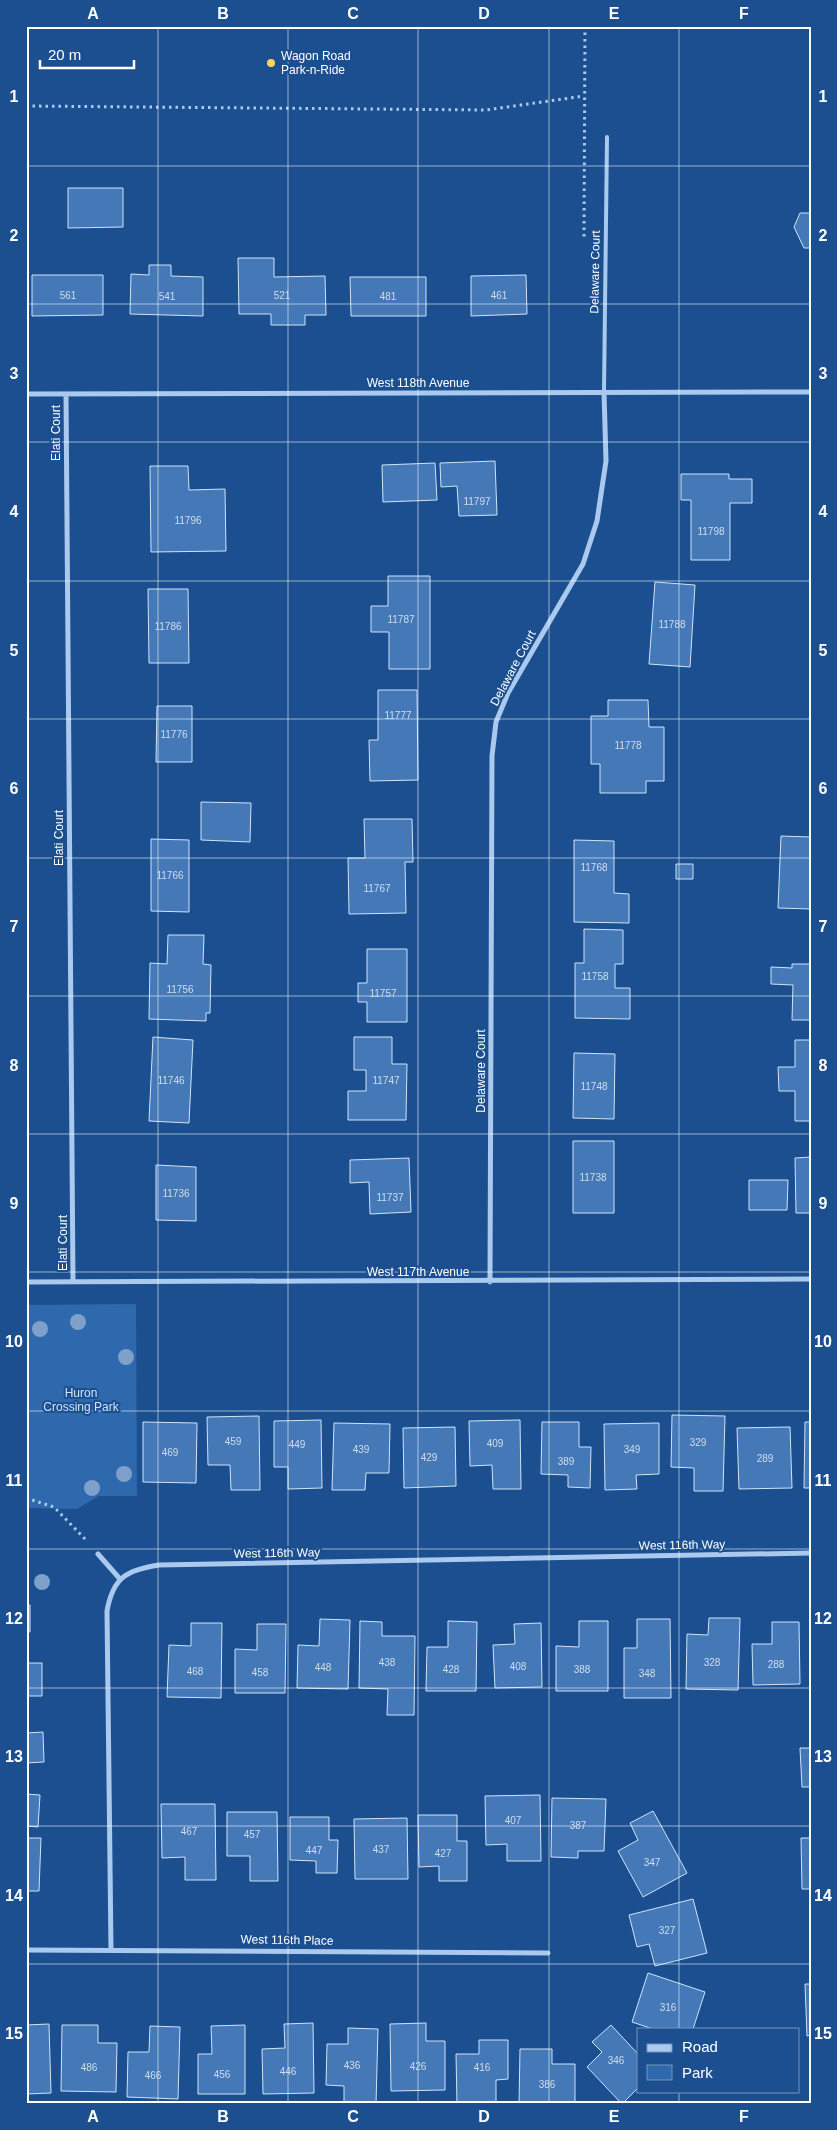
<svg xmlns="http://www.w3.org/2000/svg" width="837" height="2130" viewBox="0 0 837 2130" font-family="Arial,sans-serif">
<rect width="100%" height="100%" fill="#1b4f8f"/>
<!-- green -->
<path fill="#2e69ad" d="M136 1304 137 1496H99L77 1509 26 1508V1305Z"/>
<!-- building -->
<path fill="#4478b7" stroke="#cfe3fa" d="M68 188H123V227L68 228Z
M800 213H811V248H804L794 227Z
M238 258H274V277L325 276 326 315H305V325H271V314H239Z
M149 265H171V276L203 277V316L130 314 131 274 149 275Z
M32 275H103V315L32 316Z
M526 275 527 314 471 316V276Z
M350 277H426V316H351Z
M495 461 497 515 459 516 457 486 441 487 440 463Z
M435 463 437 500 383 502 382 465Z
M150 466H188L189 490 225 489 226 551 151 552Z
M681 474H729V479H752V503H730V560H691V500H681Z
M388 576H430V669H389V632H371V606H388Z
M655 582 695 585 690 667 649 664Z
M148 589H188L189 663H149Z
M378 690H417L418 780 370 781 369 740H378Z
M608 700H648L649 727H664V781H646V793H600V764H591V716H608Z
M157 706H192V762H156Z
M201 802 251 803 250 842 201 840Z
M364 819H412L413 862H405L406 913 349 914 348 858H365Z
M781 836 811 837V909L778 908Z
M151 839 189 840V912L151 911Z
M574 840 614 841V893L629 894V923L574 922Z
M676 864H693V879H676Z
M584 929 623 930V964H615V988H630V1019L575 1018V963H584Z
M168 935H204L203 964 211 965 210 1013H206V1021L149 1019 150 963 167 964Z
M367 949H407V1022H367V1002H358V983H367Z
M792 964H811V1020H792L793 985 771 984V967L792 968Z
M153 1037 193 1040 189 1123 149 1121Z
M354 1037H392V1064H407L406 1120H348V1091H366V1070H354Z
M795 1040H811V1121H795V1091H779L778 1067H795Z
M574 1053 615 1054 614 1119 573 1118Z
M573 1141H614V1213H573Z
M811 1157V1213H796L795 1158Z
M409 1158 411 1212 370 1214 369 1182 350 1183V1160Z
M156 1165 196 1167V1221L156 1220Z
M749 1180H788L787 1210H749Z
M672 1415 725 1416 723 1491H694V1468L671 1467Z
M259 1416 260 1490H231L230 1465H208L207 1417Z
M321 1420 322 1488 288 1489V1467H274V1421Z
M520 1420 521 1489H493L492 1465 470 1466 469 1421Z
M143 1422 197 1423 196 1483 143 1482Z
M542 1422H579V1447H591L590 1488 568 1487V1475L541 1474Z
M805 1422H811V1488H804Z
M334 1423 390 1424 389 1473H366L365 1490H332Z
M659 1423V1474L636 1475 637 1489 605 1490 604 1424Z
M455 1427 456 1486 404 1488 403 1428Z
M790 1427 792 1488 739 1489 737 1428Z
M26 1605H30V1632H26Z
M709 1618H740L738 1690 686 1689 687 1634 708 1635Z
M320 1619 350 1620 348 1689 297 1688 298 1645 319 1646Z
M637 1619H670L671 1698H624V1648H637Z
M360 1621 382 1622V1636H415L414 1715H387L388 1689 359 1688Z
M448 1621 477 1622 476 1691H426L427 1647H448Z
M579 1621H608V1691H556V1646L579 1647Z
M772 1622H799L800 1684 753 1685 752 1644H772Z
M191 1623H222L221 1698 167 1697 169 1645 191 1646Z
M541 1623 542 1687 495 1688 493 1645 515 1644 514 1624Z
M257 1624H286L285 1693H235V1649L257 1650Z
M26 1663H42V1696H26Z
M43 1732 44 1762 26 1763V1733Z
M800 1748H811V1787H802Z
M26 1794 40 1795 38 1827 26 1826Z
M540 1795 541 1861H507V1844L486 1845 485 1796Z
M552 1798 606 1799 604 1851H578V1858L551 1857Z
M161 1804H215L216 1880H185V1857L162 1858Z
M653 1811 687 1873 643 1897 618 1851 638 1840 630 1823Z
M227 1812H277L278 1881H250V1856H227Z
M418 1815H457V1841H467V1881H439V1866L419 1867Z
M290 1817H329V1840H338L337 1873H316V1861L290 1860Z
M407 1818 408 1879H355L354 1819Z
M26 1838H41L39 1891H26Z
M801 1838H811V1889H802Z
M693 1899 707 1953 655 1966 649 1944 637 1947 629 1915Z
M648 1973 705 1992 693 2029H653L632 2022Z
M805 1984H811V2035L807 2036Z
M313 2023 314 2093 263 2094 262 2049 285 2048 284 2024Z
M426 2023V2041H445V2090L391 2091 390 2024Z
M49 2024 51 2093 26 2094V2025Z
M62 2025H98V2043H117L116 2092 61 2091Z
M245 2025V2094H198V2054H212L211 2026Z
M611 2025 638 2054V2088L622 2104 587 2067 602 2052 592 2042Z
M150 2026 180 2027 178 2099 127 2097 128 2052H149Z
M348 2028 378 2029 376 2104H344V2086L326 2085 327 2044H348Z
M479 2040H508V2079L496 2080V2104H457L456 2054H479Z
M520 2049H552V2064H575V2104H519Z"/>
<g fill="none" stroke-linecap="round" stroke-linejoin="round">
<!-- path -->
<path stroke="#a9c9ee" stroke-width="3" stroke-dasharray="2.5 4" stroke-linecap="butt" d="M585 26 584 237H587
M26 106 486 110 584 96
M26 1498 54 1507 87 1541"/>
<!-- lane -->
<path stroke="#a9c9ee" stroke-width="4" d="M604 392 607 137"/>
<!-- street -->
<path stroke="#a9c9ee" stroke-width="5" d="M26 394 811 392
M66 394 73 1282
M26 1282 811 1279
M490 1282 492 756 496 722 508 693 583 564 597 521 606 461 604 392
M98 1554 120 1579
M111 1949 107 1611C113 1577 127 1570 159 1565L811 1553
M26 1950 548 1953"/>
</g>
<!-- trees -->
<g fill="#7ea0ca">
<circle cx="78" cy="1322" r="8"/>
<circle cx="40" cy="1329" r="8"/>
<circle cx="126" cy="1357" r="8"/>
<circle cx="124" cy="1474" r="8"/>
<circle cx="92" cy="1488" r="8"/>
<circle cx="42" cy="1582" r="8"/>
</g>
<!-- grid -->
<path fill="none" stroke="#fff" stroke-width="1" stroke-opacity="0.55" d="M158 26V2104M288 26V2104M418 26V2104M549 26V2104M679 26V2029M26 166H811M26 304H811M26 442H811M26 581H811M26 719H811M26 858H811M26 996H811M26 1134H811M26 1272H811M26 1411H811M26 1549H811M26 1688H811M26 1826H811M26 1964H811M679 2091V2104"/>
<!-- markers -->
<circle fill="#ffd166" stroke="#1b4f8f" stroke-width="2" cx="271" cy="63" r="5"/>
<g text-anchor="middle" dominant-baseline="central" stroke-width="4" stroke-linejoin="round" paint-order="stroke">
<!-- number labels -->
<g font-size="10" fill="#d0dded">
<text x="68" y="295">561</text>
<text x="282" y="295">521</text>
<text x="499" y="295">461</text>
<text x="167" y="296">541</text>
<text x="388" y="296">481</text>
<text x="477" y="501">11797</text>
<text x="188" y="520">11796</text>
<text x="711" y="531">11798</text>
<text x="401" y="619">11787</text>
<text x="672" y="624">11788</text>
<text x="168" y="626">11786</text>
<text x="398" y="715">11777</text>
<text x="174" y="734">11776</text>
<text x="628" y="745">11778</text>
<text x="594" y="867">11768</text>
<text x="170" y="875">11766</text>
<text x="377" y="888">11767</text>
<text x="595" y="976">11758</text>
<text x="180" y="989">11756</text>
<text x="383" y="993">11757</text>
<text x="171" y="1080">11746</text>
<text x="386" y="1080">11747</text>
<text x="594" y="1086">11748</text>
<text x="593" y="1177">11738</text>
<text x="176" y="1193">11736</text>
<text x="390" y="1197">11737</text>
<text x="233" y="1441">459</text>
<text x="698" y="1442">329</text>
<text x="495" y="1443">409</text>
<text x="297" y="1444">449</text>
<text x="361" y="1449">439</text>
<text x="632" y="1449">349</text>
<text x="170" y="1452">469</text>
<text x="429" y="1457">429</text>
<text x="765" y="1458">289</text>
<text x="566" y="1461">389</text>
<text x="387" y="1662">438</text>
<text x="712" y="1662">328</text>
<text x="776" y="1664">288</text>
<text x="518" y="1666">408</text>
<text x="323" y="1667">448</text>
<text x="451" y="1669">428</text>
<text x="582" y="1669">388</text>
<text x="195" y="1671">468</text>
<text x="260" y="1672">458</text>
<text x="647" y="1673">348</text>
<text x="513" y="1820">407</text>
<text x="578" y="1825">387</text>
<text x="189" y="1831">467</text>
<text x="252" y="1834">457</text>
<text x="381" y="1849">437</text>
<text x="314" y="1850">447</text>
<text x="443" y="1853">427</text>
<text x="652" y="1862">347</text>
<text x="667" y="1930">327</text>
<text x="668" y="2007">316</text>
<text x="616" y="2060">346</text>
<text x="352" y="2065">436</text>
<text x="418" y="2066">426</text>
<text x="89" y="2067">486</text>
<text x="482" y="2067">416</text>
<text x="288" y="2071">446</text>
<text x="222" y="2074">456</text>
<text x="153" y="2075">466</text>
<text x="547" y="2084">386</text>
</g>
<!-- poi labels -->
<g font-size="12" fill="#fff" stroke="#1b4f8f" text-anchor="start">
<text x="281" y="56">Wagon Road<tspan x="281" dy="14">Park-n-Ride</tspan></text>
</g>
<!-- street labels -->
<g font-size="12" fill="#fff" stroke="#1b4f8f">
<text transform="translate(595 272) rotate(-89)">Delaware Court</text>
<text x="418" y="383">West 118th Avenue</text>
<text transform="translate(56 433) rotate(-90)">Elati Court</text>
<text transform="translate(513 668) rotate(-62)">Delaware Court</text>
<text transform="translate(59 838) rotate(-90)">Elati Court</text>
<text transform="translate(481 1071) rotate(-90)">Delaware Court</text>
<text transform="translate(63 1243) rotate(-90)">Elati Court</text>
<text x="418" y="1272">West 117th Avenue</text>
<text transform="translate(682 1545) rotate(-1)">West 116th Way</text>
<text transform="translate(277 1553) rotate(-1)">West 116th Way</text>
<text transform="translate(287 1940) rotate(1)">West 116th Place</text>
</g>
<!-- park labels -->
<g font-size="12" fill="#cfe3fa" stroke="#1b4f8f">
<text x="81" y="1393">Huron<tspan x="81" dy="14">Crossing Park</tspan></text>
</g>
</g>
<!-- border -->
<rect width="837" height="2130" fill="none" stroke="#1b4f8f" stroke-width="55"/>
<!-- legend -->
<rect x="637" y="2028" width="162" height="65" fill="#1b4f8f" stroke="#7695bc"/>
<rect x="647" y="2044" width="25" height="8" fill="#a9c9ee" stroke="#7695bc"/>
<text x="682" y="2052" font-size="15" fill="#ffffff">Road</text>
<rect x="647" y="2065" width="25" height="15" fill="#2e69ad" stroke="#7695bc"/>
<text x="682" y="2078" font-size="15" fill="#ffffff">Park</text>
<!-- scale -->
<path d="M40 60v8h94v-8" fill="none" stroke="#ffffff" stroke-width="2.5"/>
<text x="48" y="60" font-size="15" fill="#ffffff" stroke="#1b4f8f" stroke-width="4" paint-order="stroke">20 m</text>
<rect x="28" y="28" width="782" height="2074" fill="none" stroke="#fff" stroke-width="2"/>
<g font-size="16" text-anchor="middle" font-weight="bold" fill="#fff">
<text x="93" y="19">A</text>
<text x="223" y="19">B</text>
<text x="353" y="19">C</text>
<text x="484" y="19">D</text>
<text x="614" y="19">E</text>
<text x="744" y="19">F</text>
<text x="14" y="102">1</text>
<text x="823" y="102">1</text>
<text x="14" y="241">2</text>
<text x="823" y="241">2</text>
<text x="14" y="379">3</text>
<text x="823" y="379">3</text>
<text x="14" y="517">4</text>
<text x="823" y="517">4</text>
<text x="14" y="656">5</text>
<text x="823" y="656">5</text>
<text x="14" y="794">6</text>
<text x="823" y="794">6</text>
<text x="14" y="932">7</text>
<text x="823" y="932">7</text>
<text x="14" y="1071">8</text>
<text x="823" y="1071">8</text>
<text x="14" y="1209">9</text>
<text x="823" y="1209">9</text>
<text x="14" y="1347">10</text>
<text x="823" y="1347">10</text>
<text x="14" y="1486">11</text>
<text x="823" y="1486">11</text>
<text x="14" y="1624">12</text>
<text x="823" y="1624">12</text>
<text x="14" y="1762">13</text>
<text x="823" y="1762">13</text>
<text x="14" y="1901">14</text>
<text x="823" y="1901">14</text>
<text x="14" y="2039">15</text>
<text x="823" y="2039">15</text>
<text x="93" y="2122">A</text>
<text x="223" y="2122">B</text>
<text x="353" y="2122">C</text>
<text x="484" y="2122">D</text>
<text x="614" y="2122">E</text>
<text x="744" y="2122">F</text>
</g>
</svg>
